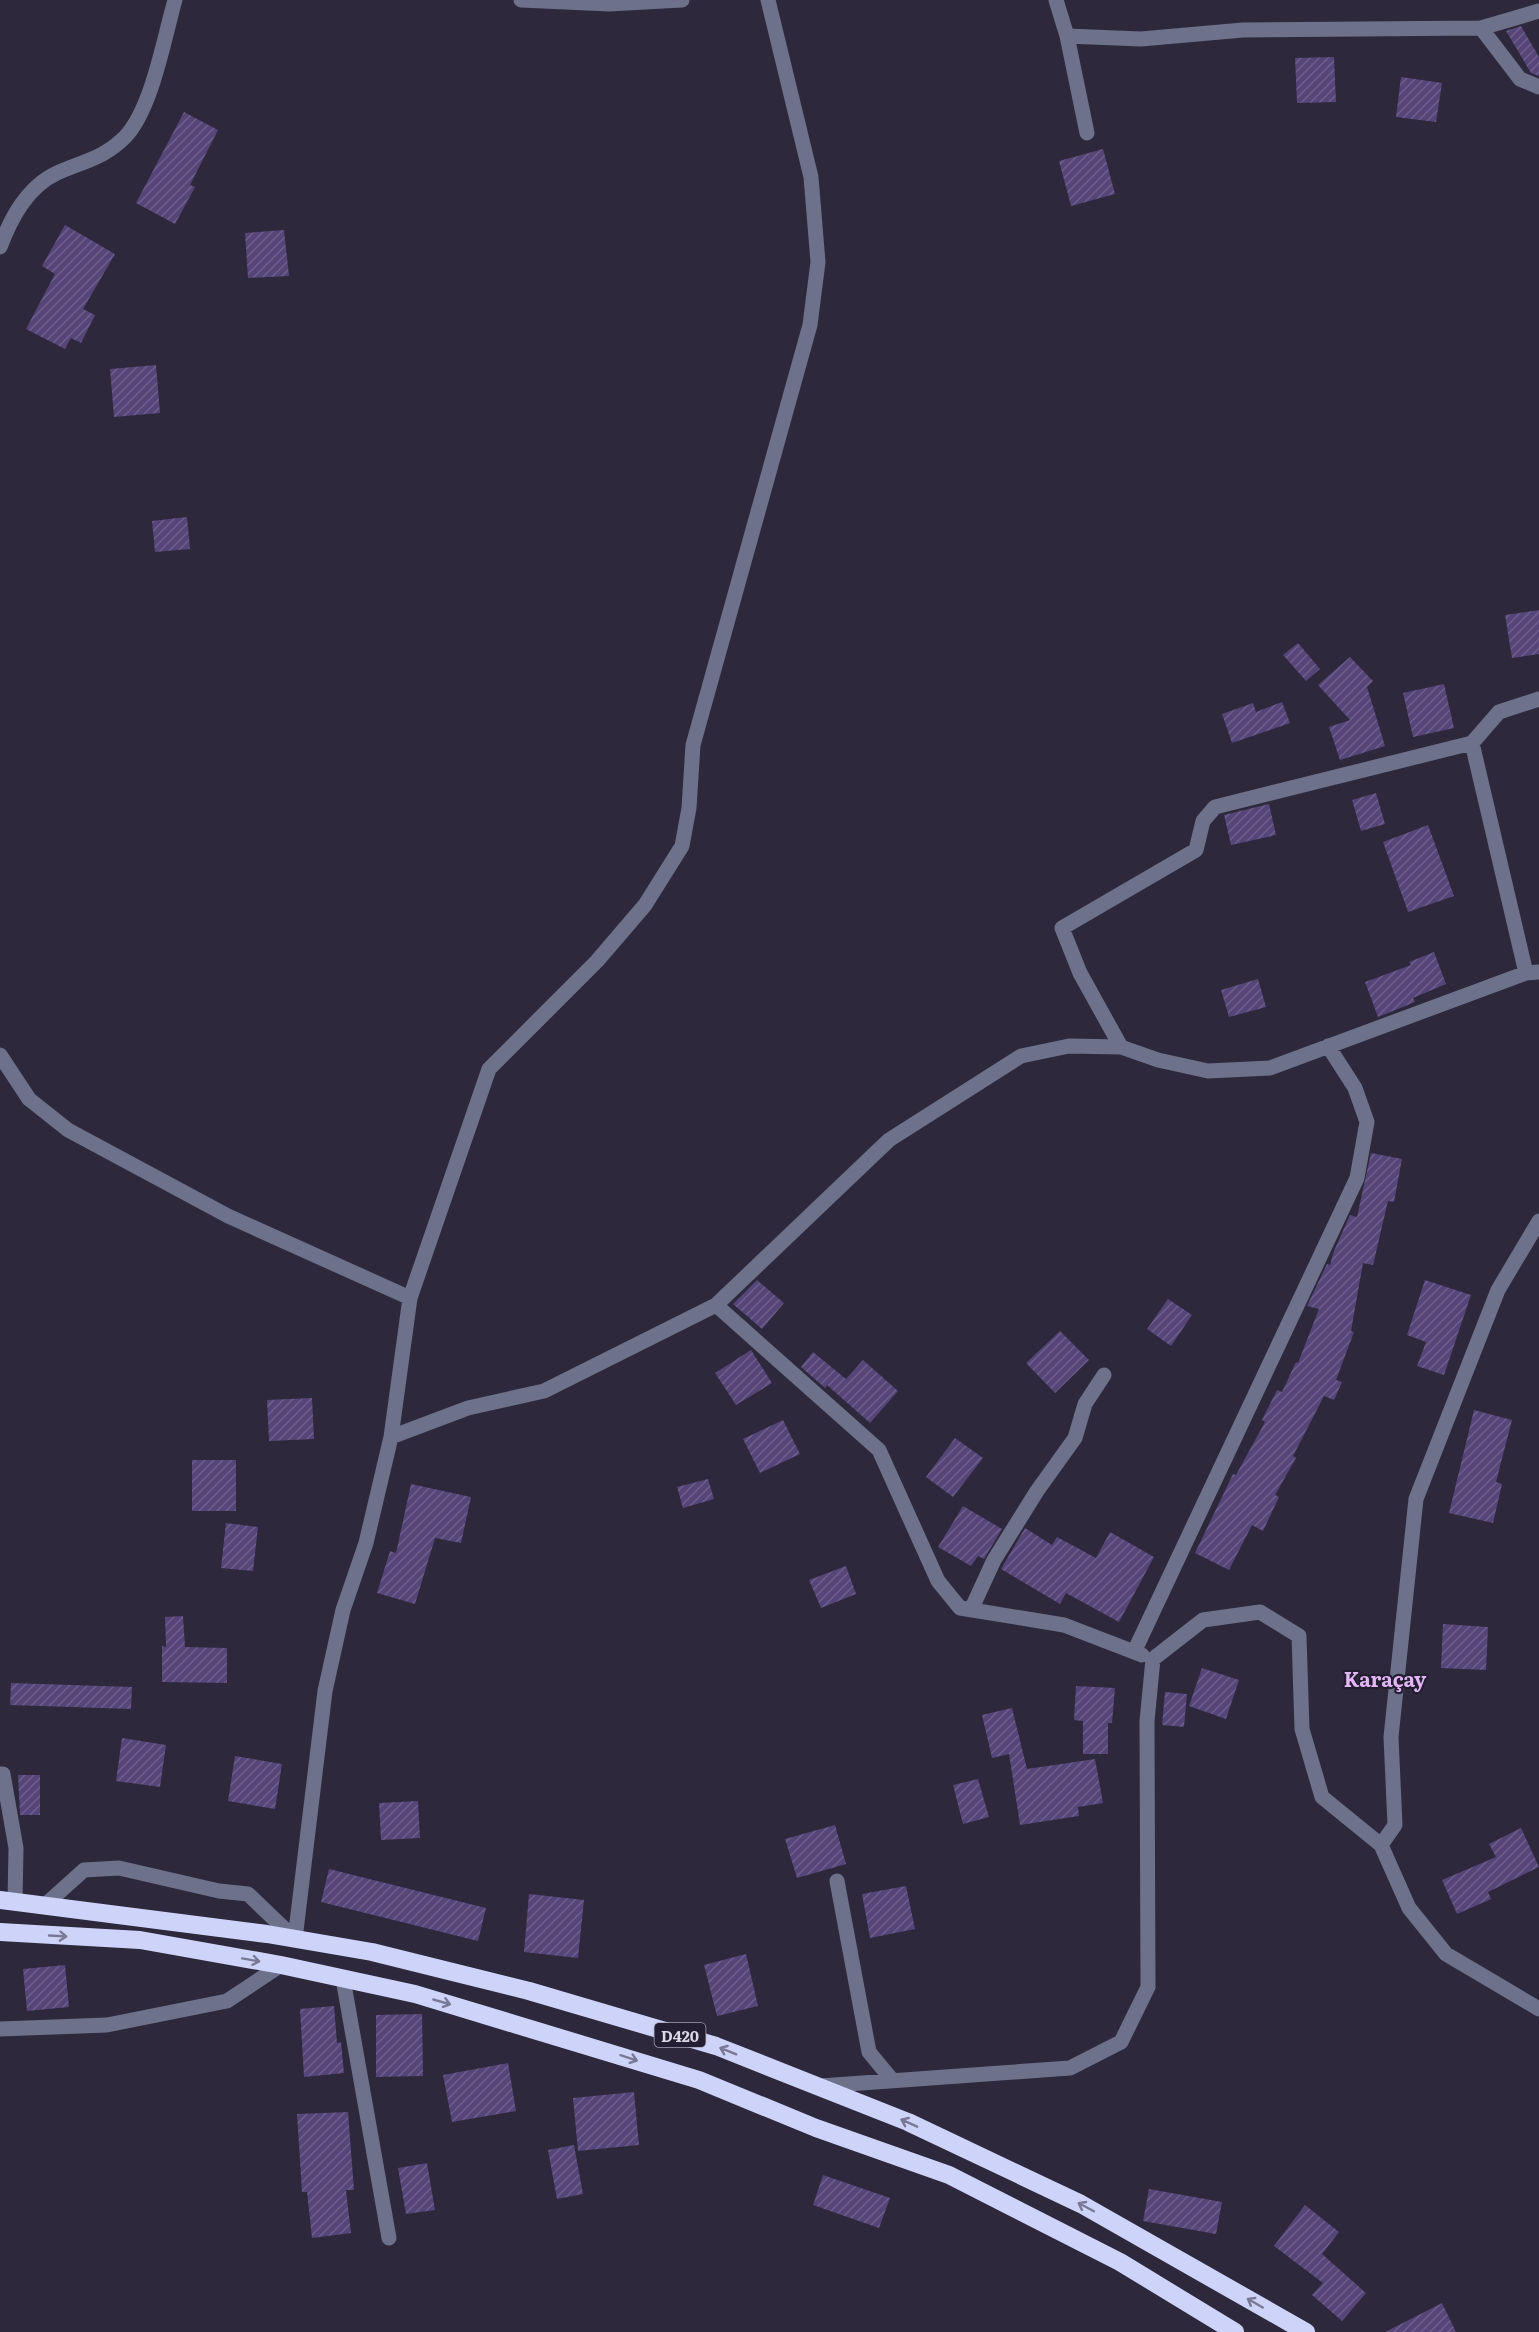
<svg xmlns="http://www.w3.org/2000/svg" width="1539" height="2332" viewBox="0 0 1539 2332" font-family="Literata,serif">
<defs>
<pattern id="building-hatch" width="6" height="6" patternUnits="userSpaceOnUse" patternTransform="scale(1.5)"><rect width="6" height="6" fill="#554578"/><path d="M-1 1l2-2M0 6l6-6M5 7l2-2" fill="none" stroke="#6d5f8b"/></pattern>
</defs>
<rect width="100%" height="100%" fill="#2d283c"/>
<!-- building -->
<path fill="url(#building-hatch)" d="M1521 26 1539 57V76L1531 73 1506 31Z
M1334 57 1336 102 1297 103 1295 58Z
M1401 77 1442 83 1436 122 1396 117Z
M184 112 218 130 190 185 195 187 175 224 136 203Z
M1103 149 1115 194 1071 206 1059 161Z
M65 225 115 254 83 309 95 315 81 343 71 338 65 349 26 329 55 274 42 266Z
M284 230 289 276 248 278 245 233Z
M156 365 160 413 114 417 110 369Z
M187 517 190 549 155 552 152 521Z
M1539 610V654L1512 658 1505 615Z
M1298 643 1320 669 1306 681 1283 655Z
M1350 657 1373 681 1367 687 1385 746 1340 760 1329 727 1350 720 1318 685Z
M1444 684 1454 728 1413 737 1403 693Z
M1282 702 1290 723 1232 743 1222 714 1253 703 1256 712Z
M1376 793 1385 824 1361 831 1352 800Z
M1269 804 1276 835 1231 845 1224 815Z
M1428 825 1454 896 1408 912 1383 842Z
M1434 952 1446 984 1413 998 1415 1002 1378 1017 1365 982 1411 965 1409 962Z
M1258 979 1266 1007 1229 1017 1221 990Z
M1371 1153 1402 1159 1394 1202 1388 1201 1373 1265 1363 1263 1351 1331 1354 1332 1336 1380 1342 1382 1334 1400 1324 1396 1293 1456 1296 1458 1275 1495 1279 1497 1263 1531 1252 1525 1229 1570 1195 1553 1233 1474 1236 1475 1265 1422 1262 1420 1277 1390 1282 1392 1296 1362 1298 1363 1319 1309 1307 1306 1327 1264 1330 1265 1334 1251 1350 1215 1357 1217Z
M757 1280 784 1303 762 1329 733 1304Z
M1425 1280 1471 1295 1444 1375 1417 1366 1426 1342 1407 1335Z
M1168 1299 1192 1315 1171 1346 1147 1329Z
M1060 1331 1089 1360 1055 1393 1026 1363Z
M751 1350 772 1383 736 1405 715 1373Z
M813 1352 846 1379 863 1360 898 1391 870 1423 827 1385 825 1388 801 1367Z
M312 1398 314 1439 269 1441 267 1400Z
M1474 1410 1512 1420 1496 1482 1502 1484 1493 1523 1449 1513Z
M783 1420 800 1454 760 1473 743 1439Z
M955 1438 983 1458 953 1497 926 1477Z
M192 1460H236V1511H192Z
M708 1479 714 1499 683 1508 677 1487Z
M411 1484 471 1497 461 1543 435 1538 415 1604 377 1593 390 1551 396 1553Z
M963 1506 1002 1529 984 1559 978 1556 971 1566 938 1547Z
M226 1523 258 1527 253 1571 221 1568Z
M1025 1528 1052 1545 1057 1537 1096 1558 1110 1532 1154 1557 1119 1622 1066 1593 1060 1604 1001 1569Z
M846 1566 856 1594 821 1608 809 1580Z
M183 1616 185 1647 227 1648V1683L162 1682V1646L166 1647 165 1617Z
M1443 1624 1488 1627 1486 1670 1441 1668Z
M1202 1668 1239 1680 1226 1719 1189 1706Z
M11 1683 132 1687 131 1709 10 1705Z
M1076 1686 1115 1688 1112 1723H1108V1754H1083V1721L1074 1720Z
M1165 1692 1187 1694 1184 1727 1162 1725Z
M1012 1708 1027 1769 1095 1759 1103 1803 1078 1807 1079 1816 1020 1825 1009 1754 992 1758 982 1715Z
M122 1738 166 1745 160 1787 116 1781Z
M235 1756 282 1764 275 1809 228 1801Z
M18 1775H40V1815H20Z
M978 1779 989 1817 963 1824 953 1785Z
M418 1801 420 1838 381 1840 379 1803Z
M835 1825 846 1864 797 1878 785 1839Z
M1521 1828 1539 1867 1488 1892 1491 1899 1457 1914 1442 1880 1496 1857 1489 1844Z
M329 1869 486 1908 478 1941 321 1902Z
M906 1886 915 1929 870 1938 862 1894Z
M529 1894 584 1900 578 1958 524 1952Z
M746 1954 758 2006 717 2016 704 1965Z
M65 1965 69 2007 27 2011 23 1969Z
M334 2006 337 2043 341 2042 344 2073 304 2077 300 2009Z
M422 2014 423 2076 376 2077V2015Z
M508 2063 516 2111 452 2122 443 2075Z
M634 2092 639 2145 578 2151 573 2098Z
M348 2112 354 2190H346L351 2233 312 2238 307 2192H302L297 2114Z
M574 2145 583 2194 557 2199 548 2150Z
M427 2163 435 2210 406 2214 398 2168Z
M823 2175 890 2198 879 2228 813 2205Z
M1149 2189 1222 2202 1216 2234 1143 2221Z
M1305 2205 1339 2232 1322 2254 1366 2293 1342 2321 1312 2295 1323 2283 1274 2246Z
M1442 2303 1456 2332H1385Z"/>
<g fill="none" stroke-linecap="round" stroke-linejoin="round">
<!-- minor -->
<path stroke="#6d718a" stroke-width="15" d="M521 0 609 4 682 0
M1056 0 1067 36 1141 39 1243 30 1481 28 1539 11
M1481 28 1520 79 1539 87
M1067 36 1087 133
M0 247C11 218 27 187 57 173 83 161 103 159 125 137 152 109 164 38 175 0
M1472 743 1526 973
M1121 1047 1080 973 1062 928 1196 850 1203 821 1215 807 1472 743 1499 712 1539 699
M0 1055 29 1099 68 1130 228 1216 410 1298
M716 1305 879 1450 938 1581 960 1608 1064 1625 1142 1655
M391 1437 468 1408 544 1391 716 1305 889 1140 1021 1056 1069 1046 1121 1047 1158 1060 1208 1071 1270 1068 1526 973 1539 972
M971 1610 994 1560 1037 1491 1075 1438 1085 1404 1104 1375
M1134 1652 1357 1178 1367 1122 1355 1088 1328 1046
M0 1774H3L16 1848 15 1902
M1381 1845 1409 1908 1446 1954 1539 2009
M837 1881 869 2052 893 2081
M45 1905 84 1870 119 1868 219 1891 248 1894 295 1939
M295 1939 325 1691 343 1610 366 1543 391 1437 410 1298 489 1069 597 961 645 905 682 846 689 808 693 745 810 325 818 262 811 177 768 0
M343 1979 389 2238
M0 2029 107 2025 227 2001 281 1965
M820 2086 1070 2068 1121 2042 1148 1987 1147 1721 1153 1659 1203 1620 1260 1612 1299 1636 1302 1729 1322 1797 1381 1845 1395 1825 1391 1737 1416 1499 1498 1290 1539 1221"/>
<!-- highway -->
<path stroke="#ced4f9" stroke-width="18" d="M0 1900 267 1934 372 1952 529 1991 716 2046 908 2122 1081 2204 1306 2332
M0 1932 140 1940 281 1965 415 1994 699 2080 816 2128 949 2175 1120 2262 1235 2332"/>
</g>
<!-- one-way arrows -->
<defs><path id="oneway-shaft" d="M-6 0H5M1.5-3L5.5 0L1.5 3" fill="none" stroke-width="1.6" stroke-linecap="round" stroke-linejoin="round" transform="scale(1.5)"/></defs>
<g stroke="#797996">
<use href="#oneway-shaft" transform="translate(58 1936) rotate(3)"/>
<use href="#oneway-shaft" transform="translate(251 1960) rotate(10)"/>
<use href="#oneway-shaft" transform="translate(442 2002) rotate(16)"/>
<use href="#oneway-shaft" transform="translate(728 2051) rotate(-158)"/>
<use href="#oneway-shaft" transform="translate(629 2058) rotate(18)"/>
<use href="#oneway-shaft" transform="translate(909 2123) rotate(-156)"/>
<use href="#oneway-shaft" transform="translate(1086 2207) rotate(-152)"/>
<use href="#oneway-shaft" transform="translate(1255 2303) rotate(-150)"/>
</g>
<g text-anchor="middle" dominant-baseline="central" stroke-width="4.5" stroke-linejoin="round" paint-order="stroke">
<!-- shield labels -->
<rect fill="#241e32" stroke="#a4a0b0" stroke-width="1.5" x="654.5" y="2023" width="51" height="24" rx="4.5"/>
<g font-size="15" font-weight="bold" fill="#dbd8e6">
<text x="680" y="2035">D420</text>
</g>
<!-- quarter labels -->
<g font-size="20" font-weight="bold" fill="#e3b7f7" stroke="#241e32">
<text x="1385" y="1678">Karaçay</text>
</g>
</g>
</svg>
